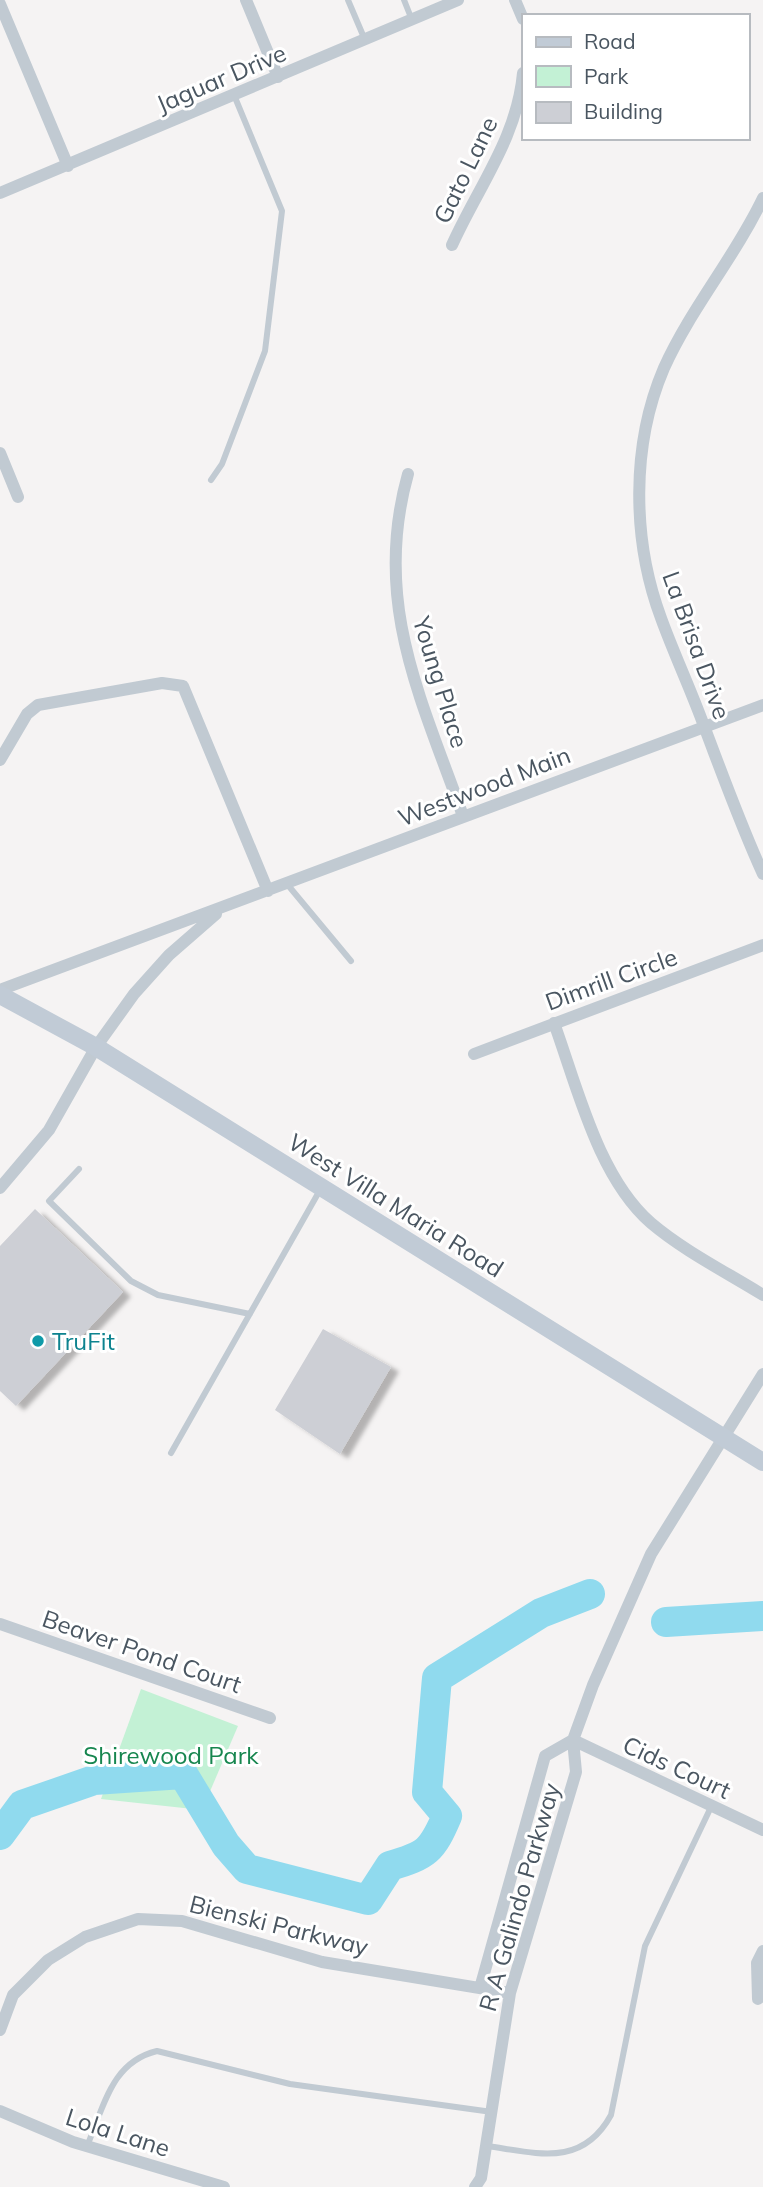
<svg xmlns="http://www.w3.org/2000/svg" width="763" height="2187" viewBox="0 0 763 2187" font-family="Mulish,sans-serif">
<defs>
<filter id="shadow"><feDropShadow dx="8" dy="4.5" stdDeviation="2" flood-color="#0004"/></filter>
</defs>
<rect width="100%" height="100%" fill="#f5f3f3"/>
<!-- green -->
<path fill="#c3f1d5" d="M141 1689 238 1726 202 1810 101 1799Z"/>
<g fill="none" stroke-linecap="round" stroke-linejoin="round">
<!-- river -->
<path stroke="#90daee" stroke-width="30" d="M666 1622 763 1616
M0 1835 22 1805 94 1780 183 1774 226 1845 247 1869 368 1900 390 1866C427 1855 432 1851 447 1816L427 1792 437 1678 541 1613 590 1594"/>
</g>
<!-- building -->
<path fill="#cdcfd5" filter="url(#shadow)" d="M35 1209 123 1292 16 1406 0 1391V1246Z
M323 1329 391 1367 340 1454 275 1410Z"/>
<g fill="none" stroke-linecap="round" stroke-linejoin="round">
<!-- lane -->
<path stroke="#c1cad2" stroke-width="6" d="M348 0 365 40
M404 0 412 20
M211 480 222 464 265 351 282 211 234 95
M287 884 351 961
M79 1169 49 1201 131 1281 158 1295 250 1314
M171 1453 320 1190
M87 2146C104 2107 111 2062 157 2051L290 2084 492 2112
M487 2146C537 2153 582 2168 611 2115L645 1946 711 1807"/>
<!-- street -->
<path stroke="#c1cad2" stroke-width="12" d="M246 0 278 77
M515 0 523 19
M0 4 68 166
M0 193 458 0
M763 198C735 257 691 308 664 368 631 445 632 540 661 618 674 654 691 690 704 726 723 776 741 826 763 874
M452 245C478 187 517 138 523 73
M0 453 18 497
M408 474C372 602 421 698 463 816
M0 760 27 714 38 705 162 683 183 686 268 891
M0 990 763 705
M554 1023C577 1086 598 1177 651 1223 684 1251 726 1272 763 1295
M474 1054 763 945
M0 1188 49 1130 96 1047 134 994 169 955 216 914
M0 1624 270 1718
M573 1740 763 1830
M480 1988 545 1756 573 1740
M758 1999 757 1963 763 1951
M0 2030 13 1995 48 1960 85 1937 138 1919 182 1921 322 1962 510 1993
M0 2111 73 2142 224 2187
M475 2187 481 2178 510 1993 576 1772 573 1740 593 1685 651 1554 763 1374"/>
<!-- secondary -->
<path stroke="#c1cbd6" stroke-width="18" d="M0 995 96 1047 763 1462"/>
</g>
<!-- markers -->
<circle fill="#0f9aa8" stroke="#fff" stroke-width="2.5" cx="38" cy="1341" r="7"/>
<g text-anchor="middle" dominant-baseline="central" stroke-width="6" stroke-linejoin="round" paint-order="stroke">
<!-- street labels -->
<g font-size="24" fill="#4a5661" stroke="#fff">
<text transform="translate(221 78) rotate(-23)">Jaguar Drive</text>
<text transform="translate(465 170) rotate(-64)">Gato Lane</text>
<text transform="translate(697 645) rotate(70)">La Brisa Drive</text>
<text transform="translate(441 682) rotate(73)">Young Place</text>
<text transform="translate(484 786) rotate(-21)">Westwood Main</text>
<text transform="translate(611 979) rotate(-20)">Dimrill Circle</text>
<text transform="translate(396 1205) rotate(32)">West Villa Maria Road</text>
<text transform="translate(142 1651) rotate(19)">Beaver Pond Court</text>
<text transform="translate(677 1767) rotate(25)">Cids Court</text>
<text transform="translate(519 1897) rotate(-74)">R A Galindo Parkway</text>
<text transform="translate(279 1925) rotate(14)">Bienski Parkway</text>
<text transform="translate(118 2132) rotate(18)">Lola Lane</text>
</g>
<!-- culture labels -->
<g font-size="24" fill="#0d838f" stroke="#fff" text-anchor="start">
<text x="52" y="1341">TruFit</text>
</g>
<!-- park labels -->
<g font-size="24" fill="#17864f" stroke="#fff">
<text x="171" y="1755">Shirewood Park</text>
</g>
</g>
<!-- legend -->
<rect x="522" y="14" width="228" height="126" fill="#ffffff" stroke="#b7bbc0" stroke-width="2"/>
<rect x="536" y="37" width="35" height="10" fill="#c1cbd6" stroke="#b7bbc0" stroke-width="2"/>
<text x="584" y="49" font-size="21" fill="#4a5661">Road</text>
<rect x="536" y="66" width="35" height="21" fill="#c3f1d5" stroke="#b7bbc0" stroke-width="2"/>
<text x="584" y="84" font-size="21" fill="#4a5661">Park</text>
<rect x="536" y="102" width="35" height="21" fill="#cdcfd5" stroke="#b7bbc0" stroke-width="2"/>
<text x="584" y="119" font-size="21" fill="#4a5661">Building</text>
</svg>
